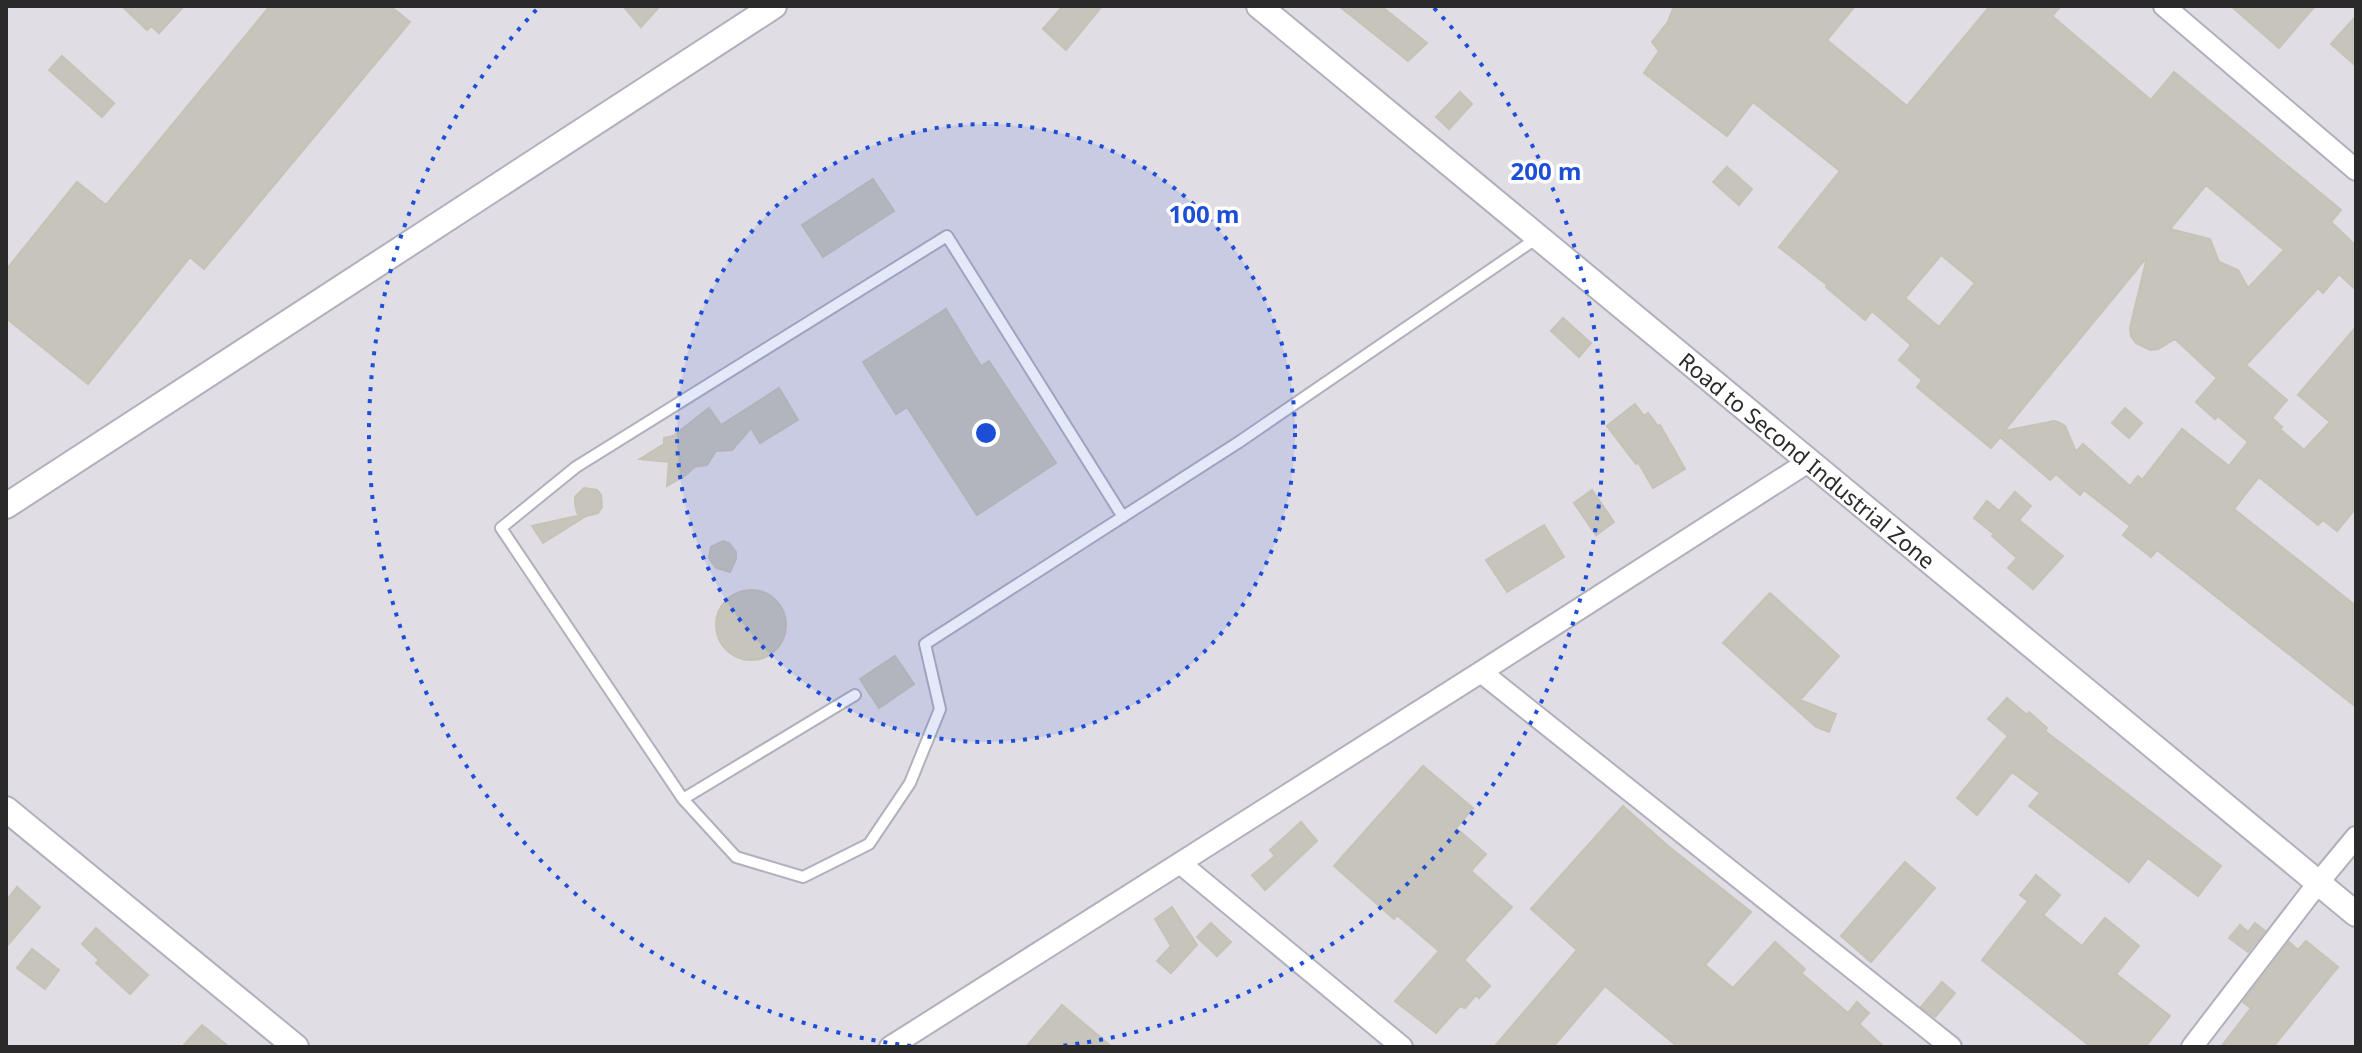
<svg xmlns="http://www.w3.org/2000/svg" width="2362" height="1053" viewBox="0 0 2362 1053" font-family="'Noto Sans',sans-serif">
<rect width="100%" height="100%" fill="#ebe6dd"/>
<!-- industrial -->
<path fill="#e0dde4" d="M6 6H2356V1047H6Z"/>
<!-- building -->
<path fill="#c7c4bb" stroke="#c6c2b6" stroke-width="2" fill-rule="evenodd" d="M122 6H184L159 33 151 26 147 30Z
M270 6H390L410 22 204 269 190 257 88 384 6 318V270L77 182 106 205Z
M623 6H660L641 27Z
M1063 6H1102L1066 50 1043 29Z
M1339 6H1381L1427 43 1408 61Z
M1674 6H1855L1827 40 1907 106 1990 6H2061L2052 16 2151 100 2174 72 2341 210 2331 222 2356 246V290L2339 274 2323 293 2318 288 2246 365 2287 400 2272 418 2282 427 2280 429 2304 450 2330 422 2298 395 2356 327V508L2337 531 2323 520 2318 525 2259 477 2234 509 2356 606V707L2157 550 2151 557 2123 535 2130 526 2084 490 2080 495 2056 474 2050 480 2000 437 1991 448 1917 387 1922 380 1899 360 1911 345 1872 311 1865 320 1826 287 1827 285 1779 247 1840 171 1753 102 1727 136 1644 73 1659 51 1652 42 1668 22ZM2206 185 2284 250 2248 288 2238 270 2219 262 2210 239 2170 229ZM1941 255 1975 283 1939 327 1905 298ZM2147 257 2130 328 2131 336 2136 343 2150 350 2158 349 2175 339 2217 378 2196 402 2215 419 2218 416 2248 442 2229 466 2182 429 2142 480 2138 476 2130 486 2083 444 2076 452 2065 426 2060 423 2054 421 2004 431Z
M2231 6H2315L2279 48Z
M2356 16V66L2331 44Z
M62 56 114 103 102 117 49 70Z
M1460 92 1472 104 1449 129 1436 117Z
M1727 167 1752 189 1739 205 1713 182Z
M873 179 894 211 823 257 802 225Z
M946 309 981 366 989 361 1056 463 977 515 907 407 896 414 863 362Z
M1563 318 1591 343 1579 357 1551 331Z
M779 388 798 420 760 443 751 428 732 450 716 451 707 465 694 467 686 475 667 486 669 462 640 459 664 444V438L673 436 709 408 721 425Z
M1635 404 1644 416 1648 413 1658 426 1660 425 1685 469 1653 488 1638 462 1636 464 1607 426Z
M2125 408 2142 423 2129 438 2112 423Z
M584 488 597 490 601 495 602 507 598 513 586 516 543 543 532 526 582 515 577 513 575 503V497Z
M1592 490 1614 522 1596 535 1574 503Z
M2015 492 2031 506 2019 520 2063 556 2033 589 2008 568 2017 558 1992 536 1994 534 1974 518 1987 501 1999 511Z
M1544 525 1564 557 1507 592 1486 560Z
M723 541 729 543 736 552V559L730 572 716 568 709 558 711 547Z
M716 625a35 35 0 1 1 70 0a35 35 0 1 1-70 0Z
M1770 593 1839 656 1800 700 1836 714 1829 732 1816 727 1723 643Z
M895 656 914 684 879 708 860 679Z
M2007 698 2027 715 2029 712 2047 728 2045 731 2221 866 2198 896 2148 858 2129 882 2029 806 2040 793 2012 772 1977 815 1957 798 2008 736 1988 719Z
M1423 766 1473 808 1456 828 1486 854 1471 871 1512 907 1464 960 1490 986 1479 998 1476 995 1465 1008 1460 1006 1436 1033 1395 1001 1439 951 1397 915 1394 919 1334 866Z
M1623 806 1668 846 1751 912 1705 965 1733 988 1775 942 1805 969 1801 973 1848 1013 1857 1002 1869 1013 1859 1024 1884 1047H1678L1605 986 1553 1047H1494L1577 950 1531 909Z
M1301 822 1317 841 1265 890 1252 875 1275 856 1270 850Z
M1905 862 1935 888 1871 962 1841 936Z
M2036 875 2060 895 2043 915 2082 946 2105 918 2139 946 2116 974 2170 1016 2145 1047H2091L1982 960 2028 901 2020 895Z
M17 887 40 907 6 947V901Z
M1172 907 1197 945 1171 973 1157 961 1171 946 1155 919Z
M1211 923 1231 942 1217 956 1197 937Z
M2255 923 2265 931 2248 952 2229 938 2240 925 2248 932Z
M96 928 148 975 130 994 96 963 99 960 82 944Z
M2306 941 2338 967 2273 1047H2221L2251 1008 2243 1002 2289 942 2298 950Z
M32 949 59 970 45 989 17 968Z
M1942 982 1955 993 1935 1017 1921 1007Z
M1062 1005 1112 1047H1026Z
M202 1025 229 1047H182Z"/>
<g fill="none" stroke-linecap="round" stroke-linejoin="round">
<!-- service casing -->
<g stroke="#b0b1bd" stroke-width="14">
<path id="service" d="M1123 517 947 236 576 467 501 528 683 799 736 857 803 877 869 844 910 783 940 709 925 644 1239 442 1537 238
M683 799 855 695"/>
</g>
<!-- minor casing -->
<g stroke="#b0b1bd" stroke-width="24">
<path id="minor" d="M2164 6 2356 170
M1481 672 1951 1047
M1180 863 1402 1047
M890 1047 1481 672 1808 462
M2192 1047 2318 883 2356 837"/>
</g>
<!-- tertiary casing -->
<g stroke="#b0b1bd" stroke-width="28">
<g id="tertiary">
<path id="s1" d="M1259 6 2356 914"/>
<path d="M6 506 774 6"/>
<path d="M6 809 296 1047"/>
</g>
</g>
<!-- service -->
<use href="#service" stroke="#fff" stroke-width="10"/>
<!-- minor -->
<use href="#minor" stroke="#fff" stroke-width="20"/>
<!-- tertiary -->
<use href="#tertiary" stroke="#fff" stroke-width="24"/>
</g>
<!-- distance rings -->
<circle cx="986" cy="433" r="309" fill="#1d4ed8" fill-opacity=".12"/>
<g fill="none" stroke="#1d4ed8" stroke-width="4" stroke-dasharray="4 8">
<circle cx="986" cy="433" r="309"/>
<path d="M911 1046A618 618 0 0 1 538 8M1434 8A618 618 0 0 1 1061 1046"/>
</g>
<g text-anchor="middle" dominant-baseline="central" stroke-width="7" stroke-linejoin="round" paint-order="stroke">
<!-- street labels -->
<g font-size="22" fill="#2a2a2a" stroke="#fff">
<text stroke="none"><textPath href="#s1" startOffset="712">Road to Second Industrial Zone</textPath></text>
</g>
</g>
<circle cx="986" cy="433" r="12" fill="#1d4ed8" stroke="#fff" stroke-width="4"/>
<g font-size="24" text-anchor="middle" font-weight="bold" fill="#1d4ed8" stroke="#fff" stroke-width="7" stroke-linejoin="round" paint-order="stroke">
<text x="1546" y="180">200 m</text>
<text x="1204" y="223">100 m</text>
</g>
<!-- border -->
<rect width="2362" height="1053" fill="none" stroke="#2a2a2a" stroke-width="16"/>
</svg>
